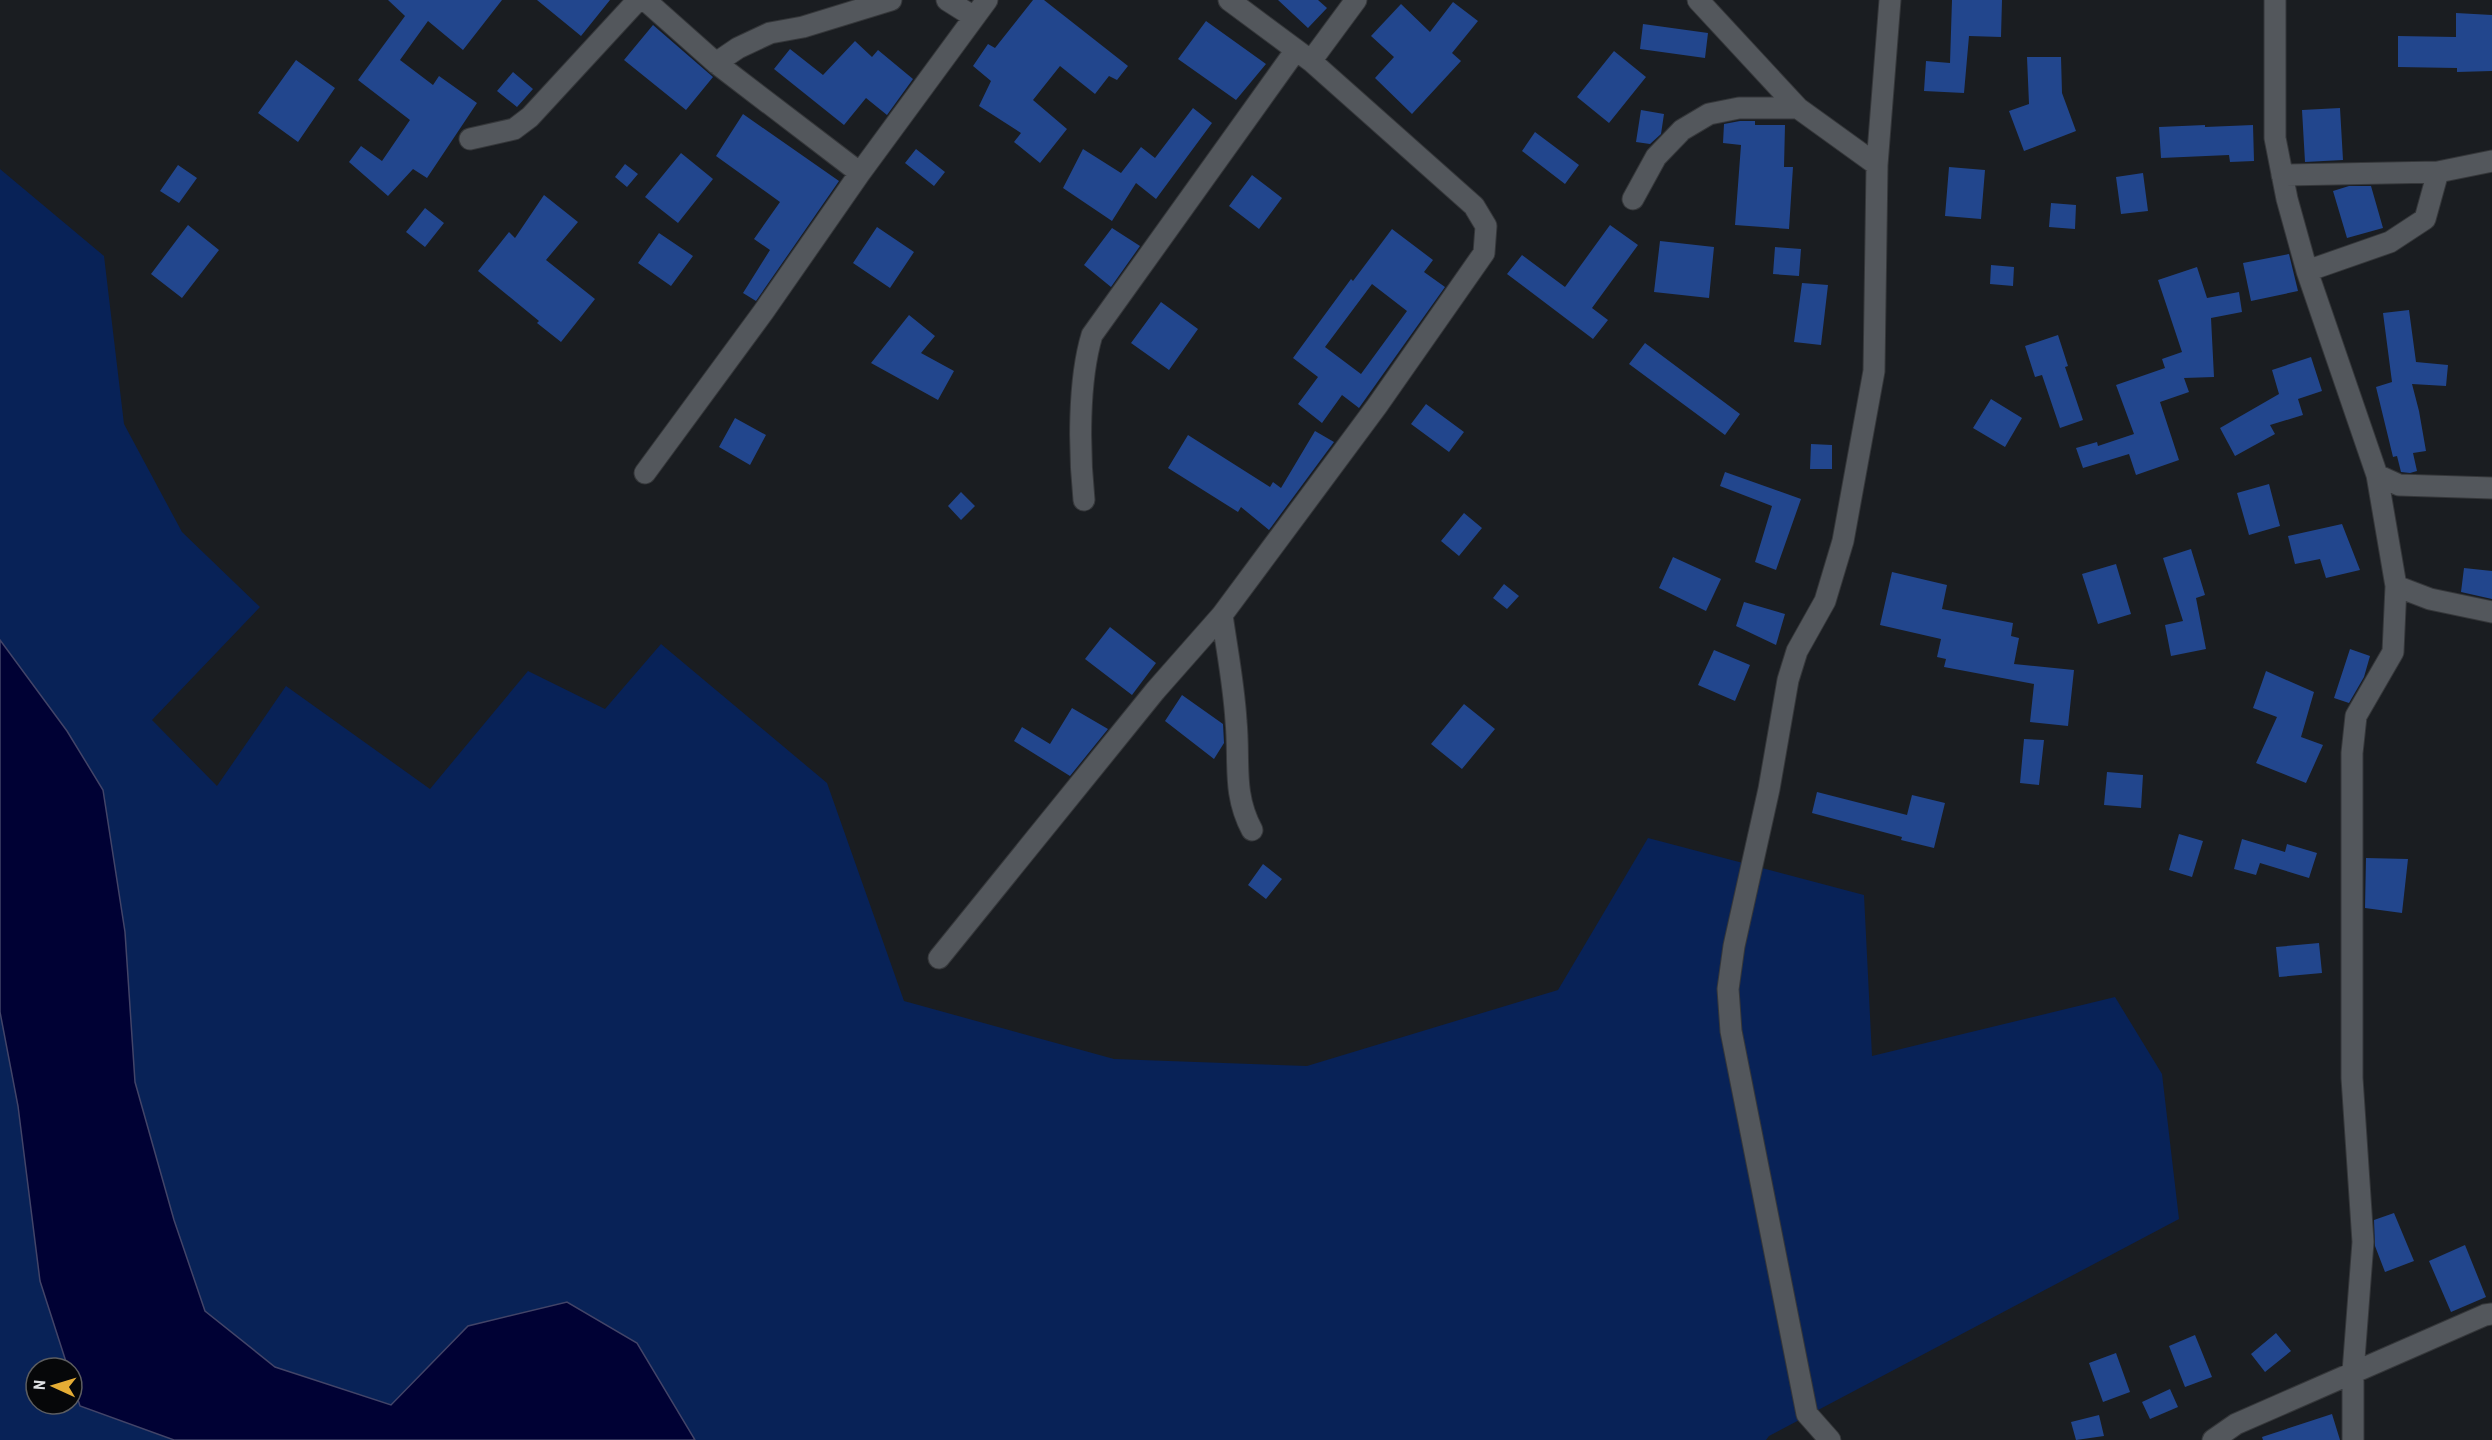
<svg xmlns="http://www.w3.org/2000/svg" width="2492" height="1440" viewBox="0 0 2492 1440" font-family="'Roboto Condensed',sans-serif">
<rect width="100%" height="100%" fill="#1a1d21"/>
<!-- green -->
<path fill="#082257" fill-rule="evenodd" d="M0 169 104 256 124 424 182 532 260 607 152 720 217 786 286 686 430 789 528 671 605 709 661 644 827 783 904 1001 1114 1059 1307 1066 1558 990 1648 838 1864 895 1872 1056 2115 997 2162 1074 2179 1219 1769 1436 1766 1440H0ZM36 1368H72V1404H36Z"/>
<!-- water -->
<path fill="#000134" stroke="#424468" stroke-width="1.5" d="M0 640 67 731 103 790 125 932 135 1082 174 1220 205 1311 275 1367 391 1405 468 1326 567 1302 637 1343 695 1440H174L80 1406 72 1381V1368H68L40 1281 18 1106 0 1012Z"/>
<!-- building -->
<path fill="#22468d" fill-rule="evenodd" d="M388 0H502L463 50 428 21 400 60 433 85 439 76 477 103 427 178 413 169 388 196 349 162 361 146 382 161 410 120 358 80 405 16Z
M537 0H610L581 36Z
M1033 0H1044L1128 66 1117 80 1109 76 1095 94 1060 66 1033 100 1067 129 1040 163 1014 142 1021 133 979 106 991 81 973 66 988 44 995 48Z
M1278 0H1318L1327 8 1308 28Z
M1952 0H2002L2001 37 1969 36 1964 93 1924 91 1926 61 1950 63Z
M1453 2 1478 21 1452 53 1461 61 1412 114 1375 78 1394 57 1371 36 1401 4 1430 32Z
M2456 13 2492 15V71L2457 72V68L2398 67V36L2456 37Z
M1206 21 1266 64 1236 100 1178 59Z
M1643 24 1708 33 1705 58 1640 49Z
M653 25 713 77 686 110 624 60Z
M855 41 872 57 878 50 913 79 887 115 866 98 844 125 774 69 790 49 823 75Z
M1614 51 1646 77 1609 123 1577 97Z
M2027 57H2061L2062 93 2076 131 2024 151 2009 111 2029 104Z
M296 60 335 88 298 142 258 113Z
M513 72 533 89 517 107 497 91Z
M1193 108 1212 123 1156 199 1136 183 1112 221 1063 188 1083 149 1121 173 1141 147 1155 158Z
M2340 108 2343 160 2305 162 2302 110Z
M1641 110 1664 114 1661 134 1650 144 1636 142Z
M743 114 839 181 756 301 743 293 770 250 754 239 780 202 716 156Z
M1740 121H1755V125H1785L1784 167H1793L1789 229 1735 225 1741 145 1723 143 1724 124Z
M2205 125V127L2253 125 2254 161 2230 162 2229 155 2161 158 2159 127Z
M1535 132 1579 165 1565 184 1522 151Z
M916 149 945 172 934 186 905 163Z
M681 153 713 179 678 223 645 197Z
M625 164 638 174 627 187 615 177Z
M178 165 197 178 179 203 160 191Z
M1949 167 1985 170 1981 219 1945 216Z
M2143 173 2148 211 2121 214 2116 177Z
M1252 175 1282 198 1259 229 1229 206Z
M2349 186H2371L2383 228 2347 238 2333 191Z
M544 195 578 222 546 260 595 299 561 342 537 323 539 321 478 271 509 232 515 238Z
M2051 203 2076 205 2075 229 2049 227Z
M425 208 444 223 425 247 406 232Z
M188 225 219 250 182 298 151 274Z
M1610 225 1638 245 1592 308 1608 320 1593 339 1507 274 1522 255 1565 287Z
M877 227 914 252 890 288 853 263Z
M1112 228 1140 246 1111 287 1084 265Z
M1392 229 1433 260 1424 272 1445 287 1359 408 1342 395 1322 423 1298 404 1318 377 1293 358 1351 279 1353 281ZM1372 284 1407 311 1361 374 1325 347Z
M659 233 693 256 671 286 638 263Z
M1660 241 1714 247 1709 298 1654 292Z
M1775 247 1801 249 1799 276 1773 274Z
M2289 254 2298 291 2251 301 2243 263Z
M1991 265 2014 267 2013 286 1990 284Z
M2197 267 2207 298 2239 292 2242 312 2211 318 2214 377 2184 378 2189 392 2160 402 2179 460 2136 475 2129 454 2083 468 2076 448 2097 442 2098 446 2134 434 2116 385 2165 368 2162 359 2182 352 2158 280Z
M1802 283 1828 285 1821 345 1794 342Z
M1161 302 1198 329 1169 370 1131 343Z
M2409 310 2416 362 2448 365 2446 386 2412 384 2419 411 2426 451 2413 453 2417 471 2410 473 2401 472 2397 456 2393 457 2376 387 2392 382 2383 313Z
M909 315 935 336 921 353 954 371 938 400 871 363Z
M2058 335 2068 366 2065 367 2083 420 2060 428 2042 375 2035 377 2025 346Z
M1645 343 1740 414 1725 435 1629 364Z
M2311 357 2322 391 2298 399 2303 415 2270 425 2275 434 2235 456 2220 428 2279 394 2272 370Z
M1991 399 2022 418 2005 447 1973 428Z
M1426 404 1464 432 1449 452 1411 424Z
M735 418 766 435 750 465 719 447Z
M1315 431 1334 442 1269 530 1241 507 1238 512 1168 468 1188 435 1270 487 1273 482 1281 488Z
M1811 444 1832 445V469H1810Z
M1725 472 1801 499 1776 570 1755 562 1772 506 1720 486Z
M2269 484 2280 526 2249 535 2237 493Z
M961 492 975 506 961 520 948 506Z
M1464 513 1482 528 1459 556 1441 541Z
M2342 524 2360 570 2326 578 2320 559 2295 564 2288 536Z
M2191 549 2205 595 2196 598 2206 649 2171 656 2165 625 2183 621 2163 558Z
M1673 557 1721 579 1706 611 1659 588Z
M2116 564 2131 614 2098 624 2082 574Z
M2464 568 2492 571V599L2461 592Z
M1892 572 1947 585 1942 609 2013 623 2011 636 2019 638 2014 664 2074 670 2068 726 2030 722 2034 684 1944 667 1946 659 1937 657 1941 639 1880 625Z
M1504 584 1519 596 1507 609 1493 598Z
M1744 602 1785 614 1776 645 1736 626Z
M1110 627 1156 663 1132 695 1085 659Z
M2350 649 2370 656 2364 677 2349 703 2334 698Z
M1714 650 1750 665 1735 701 1698 685Z
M2266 671 2314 692 2301 737 2323 745 2306 783 2256 763 2277 717 2253 708Z
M1182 695 1223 724 1224 743 1214 759 1165 721Z
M1464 704 1495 729 1462 769 1431 744Z
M1072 708 1108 729 1070 776 1014 741 1022 727 1050 744Z
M2024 739 2044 740 2039 785 2020 783Z
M2107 772 2143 775 2141 808 2104 805Z
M1817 792 1907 815 1912 795 1945 803 1934 848 1901 840 1902 837 1812 813Z
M2179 834 2203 841 2192 877 2169 870Z
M2242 839 2285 852 2287 844 2317 853 2309 878 2260 863 2256 875 2234 869Z
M2366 858 2408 859 2402 913 2365 908Z
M1263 864 1282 879 1266 899 1248 885Z
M2319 943 2322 973 2279 977 2276 947Z
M2394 1213 2414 1261 2385 1272 2375 1246 2374 1220Z
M2465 1245 2486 1297 2451 1312 2429 1261Z
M2276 1333 2291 1351 2265 1372 2251 1354Z
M2195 1335 2212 1377 2185 1387 2169 1346Z
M2116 1353 2130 1392 2103 1402 2089 1363Z
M2170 1389 2178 1407 2150 1419 2142 1402Z
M2332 1414 2340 1440H2263L2262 1437Z
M2099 1415 2104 1436 2076 1440 2071 1422Z"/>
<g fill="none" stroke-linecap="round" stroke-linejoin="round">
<!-- minor casing -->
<g stroke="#35373a" stroke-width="23">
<path id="minor" d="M645 0 716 63 860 173 987 0
M947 0 974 17
M1698 0 1798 108
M2275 0V138L2287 199 2307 271 2377 475 2396 586 2430 599 2492 612
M1311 61 1356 0
M716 63 738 48 770 33 803 27 891 0
M470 139 514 129 530 117 638 0
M2282 175 2438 172 2492 161
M1633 199 1656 157 1682 130 1709 114 1739 108H1798L1877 165
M2307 271 2390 242 2425 219 2438 172
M645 473 764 311 860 173
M2377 475 2399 485 2492 488
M1084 500C1079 452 1078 381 1092 335L1296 50
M1222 615C1227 650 1234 686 1236 721 1240 761 1232 793 1252 830
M939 958 1155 691 1222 615 1377 406 1484 253 1486 226 1474 206 1311 61 1229 0
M1830 1440 1807 1414 1731 1031 1728 989 1734 946 1769 789 1788 680 1797 651 1825 601 1843 541 1874 371 1877 165 1890 0
M2213 1440 2236 1424 2485 1315 2492 1314
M2353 1440V1372L2363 1242 2352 1078V753L2356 716 2393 652 2396 586"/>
</g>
<!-- minor -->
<use href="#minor" stroke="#53575c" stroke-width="21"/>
</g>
<!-- north arrow -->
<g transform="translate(54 1386) rotate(274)"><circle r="28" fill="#060709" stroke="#5c5d60" stroke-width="1.5"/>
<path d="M0-4.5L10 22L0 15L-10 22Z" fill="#e5ad35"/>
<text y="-9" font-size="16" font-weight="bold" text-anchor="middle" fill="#dddfe2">N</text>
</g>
</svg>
